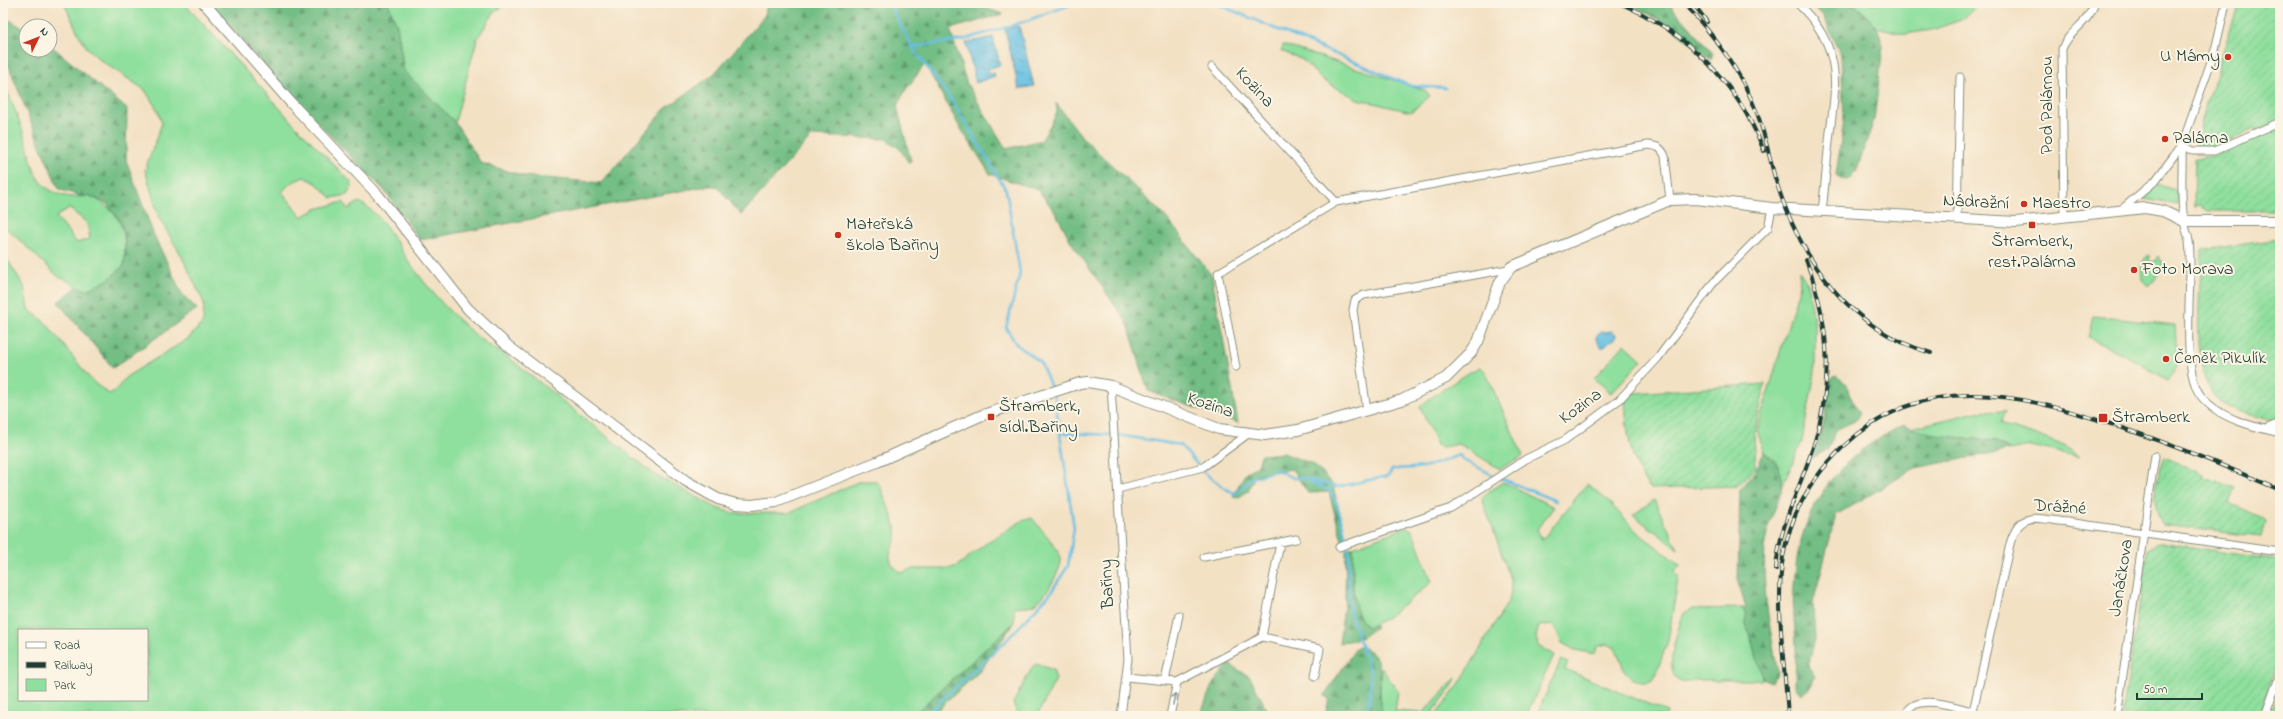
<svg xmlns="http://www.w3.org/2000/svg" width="2283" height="719" viewBox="0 0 2283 719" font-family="'Indie Flower',sans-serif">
<defs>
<pattern id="forest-firs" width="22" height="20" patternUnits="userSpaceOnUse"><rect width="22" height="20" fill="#73be85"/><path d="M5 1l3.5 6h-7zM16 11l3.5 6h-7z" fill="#5e9c6e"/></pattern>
<pattern id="garden-furrows" width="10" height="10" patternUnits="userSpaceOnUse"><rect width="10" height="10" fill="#8fdf9e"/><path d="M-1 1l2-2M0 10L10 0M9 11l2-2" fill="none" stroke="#7bc089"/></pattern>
<pattern id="water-ripples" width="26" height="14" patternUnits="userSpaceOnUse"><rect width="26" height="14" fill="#66bfe3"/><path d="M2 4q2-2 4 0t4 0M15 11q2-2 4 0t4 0" fill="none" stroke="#539cb9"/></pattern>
</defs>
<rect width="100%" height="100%" fill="#fcf5e5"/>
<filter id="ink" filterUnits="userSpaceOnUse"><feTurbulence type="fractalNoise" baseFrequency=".025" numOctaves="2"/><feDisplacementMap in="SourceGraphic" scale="8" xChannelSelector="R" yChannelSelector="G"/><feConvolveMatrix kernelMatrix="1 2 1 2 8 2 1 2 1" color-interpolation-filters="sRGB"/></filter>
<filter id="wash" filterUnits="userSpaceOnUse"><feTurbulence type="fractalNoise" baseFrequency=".012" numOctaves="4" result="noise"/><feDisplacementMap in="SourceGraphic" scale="16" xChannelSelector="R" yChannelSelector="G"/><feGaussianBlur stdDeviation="0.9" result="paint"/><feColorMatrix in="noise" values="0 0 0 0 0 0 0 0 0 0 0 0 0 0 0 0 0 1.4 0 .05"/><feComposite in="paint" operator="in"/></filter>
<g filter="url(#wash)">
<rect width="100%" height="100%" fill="#f3e1c4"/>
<!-- green -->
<path fill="#8fdf9e" stroke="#578e69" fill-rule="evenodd" d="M64 3H184L295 125 351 182 352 187 347 195 332 198 316 183 304 177 291 183 282 192 302 217 316 209 343 202 348 209 359 202C386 216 397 247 415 270 439 302 472 338 508 357L654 474 717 508 733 513H789L860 481H876L880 485C885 500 892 514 896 529 900 546 877 555 901 573L912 569H948L957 566 989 541 1022 521 1032 518C1039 527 1058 547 1061 558 1063 568 1044 599 1035 604 1029 607 1020 606 1014 607V623L912 716H3V253L24 286 28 309 46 323 92 381 109 394 115 391 126 377 189 338 203 322 204 303 180 253 159 218 145 170 162 123 158 111 145 90 100 60 87 48 79 35ZM19 630H147V700H19Z
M388 3H509L495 11 477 39 455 122 404 71 397 26Z
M1854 3H1981L1961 20 1932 30 1905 34 1876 27Z
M1283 45 1425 90 1430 96 1411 112 1357 99 1321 79 1303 60 1281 51Z
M3 80C9 96 16 112 22 129 27 143 30 160 36 174 44 193 70 201 88 195 122 211 127 230 124 265 114 275 95 296 79 288 71 284 71 281 60 278L3 225ZM69 208 87 223 90 239 77 243 56 217Z
M2159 185 2176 190 2178 205 2144 199 2153 187Z
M2149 255V261L2155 262 2158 256 2163 264 2161 272 2149 287 2142 280C2141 271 2140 260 2149 255Z
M1799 270 1808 285 1815 327V372L1802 441 1777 499 1782 479 1777 463 1764 452 1757 430 1800 285Z
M2093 316 2175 325 2177 367 2168 380 2119 352 2088 338Z
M1625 344 1642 360 1611 393 1594 378Z
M1480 367 1485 371 1523 456 1500 469 1459 444 1443 447 1437 445 1420 407C1424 401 1473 369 1480 367Z
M2005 411 2000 423C2025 435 2060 438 2079 457L2030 446 2009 450 1995 441 1935 435 1911 428 1976 412Z
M1503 482 1554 507 1537 529 1542 540 1587 484 1607 500 1636 531 1680 565 1674 572 1678 575V579L1668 641 1654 679 1646 683C1621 678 1624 665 1615 648L1607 644 1597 647 1595 654 1575 650 1562 643 1553 624 1539 626 1536 637 1538 646 1554 655 1526 716H1435L1458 686 1508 602 1511 592V580L1482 499 1489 491Z
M1654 500 1678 549 1633 515Z
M1407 527 1412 530 1432 582 1385 619 1368 627C1347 612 1353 570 1353 547Z
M1742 608 1745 611 1746 624 1763 675 1762 680H1693C1656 691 1677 630 1684 613L1692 609Z
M1561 660 1568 663 1565 669 1667 712 1666 716H1536Z
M1037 664 1053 670 1056 679 1038 714 1027 716 1016 711 1013 703 1033 666Z
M1381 667 1398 691 1395 711 1423 713 1456 678 1452 687 1430 716H1382L1380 691Z"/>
<!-- forest -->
<path fill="url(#forest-firs)" stroke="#497e5c" d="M210 3H388L397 26 404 71 455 122 481 163 524 176 601 183 665 109 714 74 765 15 767 3H970L1003 14 950 29 967 84 1006 149 1042 140 1057 113 1056 103 1082 137 1165 216 1212 276 1238 423 1148 391 1128 324 1071 242 1056 213 1038 190 990 174 958 124 925 64 905 91 897 106 911 161 909 163 900 149 886 139 812 136 741 215 717 186H707L420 240 384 190 291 96Z
M1628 3H1668L1713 53 1711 60 1668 24Z
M1808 3H1854L1877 27 1883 46 1874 120 1856 172H1853L1852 178C1845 182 1842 179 1836 175L1844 120 1841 55 1822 14Z
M3 16 26 30V50H50V45L127 109 126 160 153 233 182 294 197 309 113 368 58 302 77 287 87 290 108 280 124 265C126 250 127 233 119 219 115 213 111 211 108 204L88 195 84 197 59 189 39 143 6 59 3 57Z
M1836 376 1847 384 1849 394 1860 414 1855 421 1837 429 1828 449 1813 458 1823 427 1831 379Z
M1904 425 1935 435 1995 441 2009 450 1915 468 1836 515 1813 603 1815 639 1808 667 1815 675C1813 684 1810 690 1801 694L1795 687C1795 672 1796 658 1796 644 1795 625 1792 605 1794 586 1798 510 1835 457 1904 425Z
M1764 452C1772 459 1782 468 1782 479 1783 497 1770 515 1767 533 1759 580 1770 627 1778 673L1771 682 1763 678 1746 624 1745 611 1742 608 1746 607 1738 583 1740 490 1756 471Z
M1283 453 1313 464 1333 485 1345 538 1342 540 1329 492 1308 493 1292 469 1255 475 1248 491 1239 497 1233 496 1246 472 1258 466 1261 455Z
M1353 547C1354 569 1348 613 1368 627L1375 625 1376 627 1361 638 1339 643 1345 600 1346 549Z
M1014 623 980 671 934 713 937 716H912Z
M1361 647C1383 655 1380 672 1380 691 1380 699 1381 708 1382 716H1325L1329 698 1324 696 1356 648Z
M1229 664 1250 677 1270 716H1200L1212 685Z"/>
<!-- garden -->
<path fill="url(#garden-furrows)" stroke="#578e69" d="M2239 3H2280V120L2256 131 2254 129 2213 149 2196 146 2207 100Z
M2280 127V211H2207L2199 205 2194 206 2195 159 2217 155Z
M2280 239V420L2277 422C2257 417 2233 412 2217 399 2189 373 2201 287 2202 250Z
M1765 384 1754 435 1756 468 1738 486 1651 489 1648 486C1629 457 1627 433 1625 400L1633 393Z
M2165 457 2203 474 2204 477 2235 488 2229 503 2263 518 2265 522 2261 537 2163 525C2149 498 2155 484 2165 457Z
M2157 543H2167L2280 561V652L2260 716H2122L2148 550Z
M2280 690V716H2270Z"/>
<!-- water -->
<path fill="url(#water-ripples)" stroke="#427e8c" d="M1019 26 1034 86 1019 89 1005 29Z
M993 37 1000 65 988 69 989 74 994 73 995 76 976 83 966 43Z
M1612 331 1616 334 1615 339 1610 341 1603 348 1599 345 1596 336 1602 332Z"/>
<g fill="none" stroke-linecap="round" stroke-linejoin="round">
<!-- stream -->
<path stroke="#66bfe3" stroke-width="2.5" d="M889 3 912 47 951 99 1006 190 1020 273 1006 328 1016 344 1040 362 1052 389
M1215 3 1411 86 1446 88
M912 47 963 40 1023 22 1075 3
M1061 433 1118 435 1180 445 1198 465
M1203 472 1223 487 1235 494 1252 478 1277 470 1293 478H1303
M1303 478 1337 487 1388 476 1392 470C1400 468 1405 468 1413 468 1425 468 1448 460 1459 455L1465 461 1493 475
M1500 478 1556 501
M1311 482 1329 490 1337 503 1347 542
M1348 547 1349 610 1371 674 1369 703 1365 716
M924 716 1004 643 1049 595 1068 566 1074 528 1054 393"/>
</g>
</g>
<g filter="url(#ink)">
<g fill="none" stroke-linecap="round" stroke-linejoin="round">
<!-- minor casing -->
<g stroke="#898f7c" stroke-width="9">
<path id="minor" d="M1797 3C1812 17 1826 36 1831 56 1838 80 1833 108 1830 132 1827 159 1825 185 1822 212
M1212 67 1336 202
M2182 145C2183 170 2180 196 2184 221 2185 228 2188 234 2189 241 2194 279 2179 368 2201 396 2219 419 2254 427 2280 433
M2182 145 2192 151H2214L2280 122
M2121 210 2155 181 2182 145 2215 50 2226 3
M2064 217 2062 49C2068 31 2091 22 2094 3
M1957 220 1960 77
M1236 367 1218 273 1336 202 1648 145C1657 146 1661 147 1665 156L1670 200
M1111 386 1128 659 1121 716
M1367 411 1353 310 1355 300 1364 295 1508 269
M2265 429 2280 423
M1118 489 1203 467 1248 434
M1339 547 1451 508 1526 459 1565 440 1619 400 1658 358 1714 282 1768 228 1772 208
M1204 557 1296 539
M1262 637 1280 543
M1127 677 1177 682 1262 637 1320 649 1315 676
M1165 681 1179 615
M1170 716 1177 682
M1905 716C1914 691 1954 707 1973 711
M1972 716 2010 544C2020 509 2037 519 2067 522L2280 552
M2117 716 2155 456
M2265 716 2280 674"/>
</g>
<!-- secondary casing -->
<g stroke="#898f7c" stroke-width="12">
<path id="secondary" d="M204 3 292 104 378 195 468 309 508 346 686 481 718 499 736 504 752 505 776 502 877 462 980 416 1080 383 1088 382 1111 386 1219 429 1265 435 1298 430 1402 400 1446 378 1471 353 1478 342 1500 282 1511 267 1670 200 1696 199 1772 208 2016 222 2145 208 2163 211 2184 221H2280"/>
</g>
<!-- minor -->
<use href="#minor" stroke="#fff" stroke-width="7"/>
<!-- secondary -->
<use href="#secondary" stroke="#fff" stroke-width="10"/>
<!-- rail casing -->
<g stroke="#1f3d34" stroke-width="4">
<path id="rail" d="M1619 3C1686 31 1738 83 1764 151
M1683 3C1714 34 1742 73 1757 113 1765 134 1769 156 1775 178 1800 258 1847 329 1931 353
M1693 3 1707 22
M1776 569C1779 529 1796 496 1809 459 1834 389 1832 329 1806 260
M1788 716C1785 667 1775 605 1783 557 1791 514 1812 476 1844 446 1926 369 2018 394 2114 425 2171 444 2225 466 2280 490"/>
</g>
<!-- rail -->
<use href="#rail" stroke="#fcf5e5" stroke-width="2.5" stroke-dasharray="8" stroke-linecap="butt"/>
</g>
<!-- one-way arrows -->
<defs><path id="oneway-shaft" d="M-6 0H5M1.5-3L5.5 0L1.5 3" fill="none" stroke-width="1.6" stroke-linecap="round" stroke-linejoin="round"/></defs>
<use stroke="#8f9e9a" href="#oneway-shaft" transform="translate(1174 699) rotate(-79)"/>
</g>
<!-- markers -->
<g fill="#c8321e" stroke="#fcf5e5" stroke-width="1.5">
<circle cx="2228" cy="57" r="4"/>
<circle cx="2165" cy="139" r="4"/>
<circle cx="2024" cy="204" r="4"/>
<rect x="2028" y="221" width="8" height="8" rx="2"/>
<circle cx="838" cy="235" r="4"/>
<circle cx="2134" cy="270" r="4"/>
<circle cx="2166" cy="359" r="4"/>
<rect x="987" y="413" width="8" height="8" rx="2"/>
<rect x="2098" y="413" width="10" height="10" rx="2"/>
</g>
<g text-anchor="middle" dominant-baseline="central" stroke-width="4" stroke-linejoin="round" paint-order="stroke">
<!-- poi labels -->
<g font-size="18" fill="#1f3d34" stroke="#fcf5e5" text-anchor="start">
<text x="2220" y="57" text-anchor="end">U Mámy</text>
<text x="2173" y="139">Palárna</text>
<text x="2032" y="204">Maestro</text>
<text x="846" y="225">Mateřská<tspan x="846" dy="21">škola Bařiny</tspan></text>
<text x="2032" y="242" text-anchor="middle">Štramberk,<tspan x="2032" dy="21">rest.Palárna</tspan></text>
<text x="2142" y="270">Foto Morava</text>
<text x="2174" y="359">Čeněk Pikulík</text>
<text x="999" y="407">Štramberk,<tspan x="999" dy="21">sídl.Bařiny</tspan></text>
<text x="2112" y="418">Štramberk</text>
</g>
<!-- street labels -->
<g font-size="18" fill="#1f3d34" stroke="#fcf5e5">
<text transform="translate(1254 88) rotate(47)">Kozina</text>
<text transform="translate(2048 105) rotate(-90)">Pod Palárnou</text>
<text transform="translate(1976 203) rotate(3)">Nádražní</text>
<text transform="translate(1210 406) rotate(19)">Kozina</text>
<text transform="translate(1581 407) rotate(-36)">Kozina</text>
<text transform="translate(2060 508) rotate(4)">Drážné</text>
<text transform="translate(2122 578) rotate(-81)">Janáčkova</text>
<text transform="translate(1108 584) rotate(-93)">Bařiny</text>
</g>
</g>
<!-- margin -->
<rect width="2283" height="719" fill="none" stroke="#fcf5e5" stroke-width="16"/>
<!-- legend -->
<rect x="18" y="629" width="130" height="72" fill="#fcf5e5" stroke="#a4ab9e"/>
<rect x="26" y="642" width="20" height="6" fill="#ffffff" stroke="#a4ab9e"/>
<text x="54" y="649" font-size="12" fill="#1f3d34">Road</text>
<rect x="26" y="662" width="20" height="6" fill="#1f3d34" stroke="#a4ab9e"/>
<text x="54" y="669" font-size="12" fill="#1f3d34">Railway</text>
<rect x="26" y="679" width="20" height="12" fill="#8fdf9e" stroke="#a4ab9e"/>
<text x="54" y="689" font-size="12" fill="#1f3d34">Park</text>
<!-- north arrow -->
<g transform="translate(38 38) rotate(47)"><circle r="19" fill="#fcf5e5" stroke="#a4ab9e"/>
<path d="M0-3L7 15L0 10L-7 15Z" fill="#c8321e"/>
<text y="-6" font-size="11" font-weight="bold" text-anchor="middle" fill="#1f3d34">N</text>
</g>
<!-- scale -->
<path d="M2137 693v6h65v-6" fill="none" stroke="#1f3d34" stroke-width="2"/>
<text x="2143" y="693" font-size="12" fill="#1f3d34" stroke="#fcf5e5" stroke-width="3" paint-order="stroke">50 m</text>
</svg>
